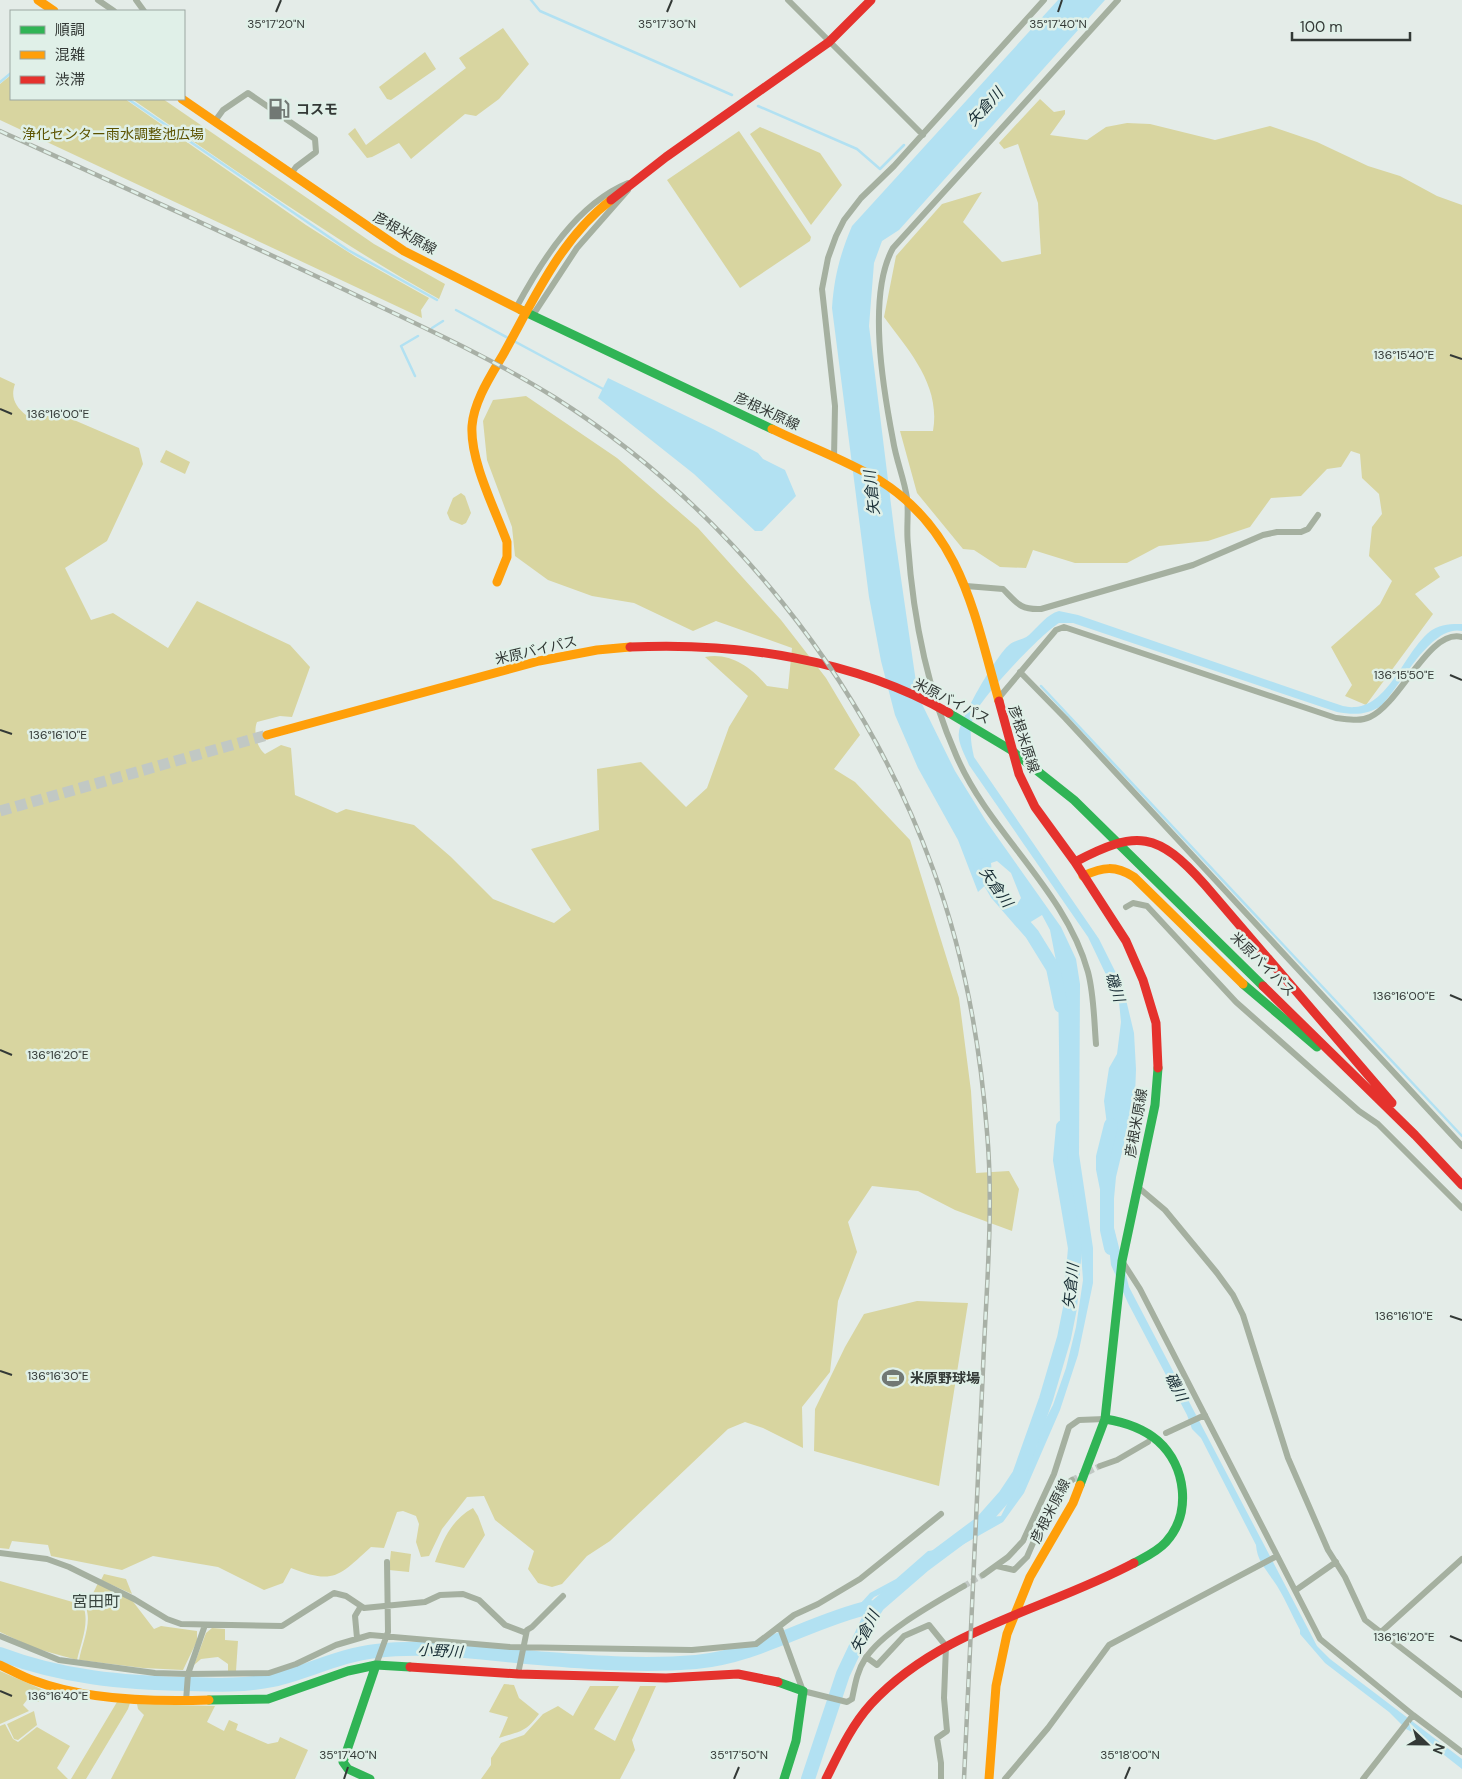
<svg xmlns="http://www.w3.org/2000/svg" width="1462" height="1779" font-family="'DM Sans','Noto Sans JP',sans-serif">
	<rect width="100%" height="100%" fill="#e4ece8"/>
	<!-- green -->
	<path fill="#d8d5a0" d="M 503,28 L 529,64 L 499,99 L 476,116 L 465,114 L 411,159 L 399,143 L 372,157 L 367,158 L 348,134 L 355,128 L 366,145 L 466,68 L 459,58 Z
		M 425,52 L 436,69 L 391,100 L 387,99 L 379,87 Z
		M 11,75 L 11,99 L 125,99 L 306,225 L 356,257 L 429,298 L 421,310 L 422,318 L 0,120 L 0,84 Z
		M 132,99 L 163,99 L 374,244 L 445,284 L 439,299 C 332,239 233,169 132,99 Z
		M 1040,99 L 1054,112 L 1065,110 L 1065,114 L 1050,135 L 1087,140 L 1106,127 L 1127,123 L 1150,124 L 1215,140 L 1270,126 L 1317,142 L 1368,166 L 1400,176 L 1437,196 L 1462,205 L 1462,556 L 1434,568 L 1440,577 L 1415,594 L 1433,614 L 1366,705 L 1345,696 L 1352,685 L 1331,647 L 1380,604 L 1392,581 L 1369,556 L 1372,527 L 1382,514 L 1379,494 L 1362,478 L 1360,454 L 1351,451 L 1341,467 L 1327,469 L 1301,496 L 1271,498 L 1250,527 L 1208,541 L 1159,546 L 1127,563 L 1075,563 L 1033,550 L 1026,568 L 1000,567 L 974,550 L 963,549 L 917,493 L 900,431 L 933,431 C 941,385 909,351 884,317 L 896,256 L 942,204 L 982,192 L 963,222 L 1002,262 L 1041,254 L 1038,203 L 1018,144 L 1004,149 L 999,143 Z
		M 760,127 L 820,153 L 842,185 L 811,225 L 750,134 Z
		M 739,131 L 811,237 L 810,241 L 740,288 L 667,180 Z
		M 0,377 L 15,384 C 10,398 16,407 26,415 L 67,417 L 139,448 L 143,464 L 107,541 L 65,568 L 91,620 L 113,613 L 168,648 L 197,601 L 290,645 L 310,667 L 292,717 L 280,716 L 257,722 C 253,732 257,748 265,754 L 281,745 L 291,748 L 295,795 L 337,813 L 346,809 L 414,825 L 451,857 L 493,899 L 554,923 L 571,910 L 531,849 L 599,830 L 597,769 L 641,762 L 686,807 L 707,788 L 729,727 L 748,696 L 705,657 C 730,652 751,667 767,686 L 788,689 L 792,648 L 716,621 L 693,631 L 634,603 L 592,596 L 548,580 L 515,556 L 512,527 L 487,460 L 483,421 L 493,400 L 526,396 L 617,458 L 698,528 L 781,620 L 826,678 L 860,735 L 834,769 L 855,782 L 910,840 L 959,998 L 971,1091 L 976,1173 L 1009,1171 L 1019,1189 L 1012,1231 L 955,1210 L 918,1191 L 872,1186 L 848,1222 L 857,1252 L 838,1301 L 830,1372 L 802,1407 L 803,1448 L 763,1428 L 745,1422 L 728,1429 L 610,1541 L 587,1556 L 562,1584 L 552,1587 L 538,1583 L 528,1569 L 534,1551 L 495,1520 L 484,1496 L 467,1497 L 442,1529 L 429,1556 L 421,1557 L 416,1542 L 419,1524 L 416,1516 L 403,1511 L 397,1512 L 384,1548 L 371,1547 C 339,1576 334,1585 291,1568 L 283,1583 L 264,1590 L 218,1567 L 153,1556 L 122,1570 L 51,1556 L 48,1545 L 12,1541 L 9,1549 L 0,1548 Z
		M 166,450 L 190,462 L 185,474 L 160,462 Z
		M 461,493 L 465,496 L 471,513 L 466,523 L 462,525 L 450,520 L 447,513 L 453,498 Z
		M 917,1301 L 968,1303 L 939,1486 L 814,1451 L 815,1409 L 845,1347 L 864,1314 Z
		M 473,1508 L 478,1516 L 485,1535 L 464,1568 L 435,1562 C 443,1540 451,1520 473,1508 Z
		M 391,1551 L 411,1554 L 409,1572 L 389,1570 Z
		M 104,1574 L 126,1579 L 132,1594 L 101,1580 Z
		M 0,1581 L 83,1605 C 90,1623 81,1642 77,1660 L 34,1648 L 0,1632 Z
		M 98,1583 L 131,1599 L 154,1629 L 161,1626 L 197,1631 L 197,1641 L 183,1670 L 143,1668 L 79,1660 C 82,1644 92,1623 86,1608 Z
		M 212,1628 L 225,1629 L 225,1640 L 238,1641 L 236,1671 L 228,1671 L 228,1664 L 218,1657 L 201,1659 L 194,1665 L 206,1633 Z
		M 0,1671 L 48,1692 L 38,1702 L 30,1696 L 23,1705 L 29,1711 L 0,1724 Z
		M 504,1684 L 514,1685 L 519,1698 L 539,1714 C 525,1733 520,1731 499,1738 L 508,1717 L 489,1712 Z
		M 590,1686 L 619,1686 L 594,1729 L 615,1741 L 640,1686 L 656,1686 L 632,1740 L 635,1750 L 620,1779 L 481,1779 L 491,1765 L 491,1758 L 501,1743 L 524,1735 L 543,1714 L 558,1706 L 573,1716 Z
		M 117,1702 L 130,1703 L 128,1709 L 86,1779 L 71,1779 Z
		M 137,1704 L 215,1706 L 207,1722 L 224,1731 L 229,1720 L 238,1724 L 236,1730 L 268,1744 L 278,1742 L 280,1737 L 308,1750 L 295,1779 L 111,1779 L 144,1715 L 138,1709 Z
		M 34,1711 L 37,1725 L 18,1740 L 14,1739 L 7,1724 Z
		M 5,1724 L 13,1739 L 18,1742 L 37,1727 L 70,1746 L 57,1768 L 68,1779 L 0,1779 L 0,1726 Z"/>
	<!-- water -->
	<path fill="#b2e1f2" d="M 1058,0 L 1105,0 L 899,230 L 882,241 L 874,263 L 869,326 L 895,537 L 918,696 L 955,771 L 986,821 L 1061,927 L 1076,959 L 1080,984 L 1079,1154 L 1093,1248 L 1093,1283 L 1078,1355 L 1060,1410 L 1024,1493 L 1003,1522 L 939,1558 L 928,1561 L 900,1585 L 874,1597 L 858,1615 L 851,1614 L 870,1593 L 896,1579 L 928,1551 L 936,1550 L 946,1543 L 955,1541 L 990,1517 L 1001,1516 L 1036,1447 L 1040,1430 L 1053,1405 L 1066,1368 L 1076,1327 L 1083,1280 L 1080,1239 L 1064,1169 L 1060,1123 L 1058,971 L 1050,930 L 1042,915 L 1029,923 L 1015,922 L 1011,914 L 1021,898 L 1011,873 L 997,861 L 991,863 C 993,877 988,883 978,892 L 958,840 L 918,768 L 895,715 L 881,661 L 869,597 L 832,308 C 834,278 840,254 852,226 Z
		M 608,378 L 713,429 L 758,453 L 763,459 L 785,470 L 796,496 L 762,531 L 755,531 L 694,474 L 598,398 Z
		M 1059,611 L 1078,615 L 1328,701 C 1337,704 1346,708 1355,707 C 1390,705 1406,648 1432,630 C 1442,624 1451,624 1462,624 L 1462,631 C 1431,624 1401,686 1381,706 C 1367,715 1354,715 1337,712 L 1073,623 L 1059,623 C 1041,634 978,700 973,718 C 969,731 971,744 974,757 L 1099,939 L 1123,987 L 1134,1033 L 1136,1069 L 1135,1098 L 1116,1177 L 1112,1220 L 1129,1287 L 1317,1646 L 1330,1659 L 1462,1759 L 1462,1769 L 1420,1736 L 1406,1729 L 1389,1712 L 1325,1663 L 1300,1634 L 1300,1630 C 1291,1614 1284,1595 1273,1580 C 1265,1568 1257,1560 1256,1545 L 1201,1438 L 1192,1429 L 1187,1415 L 1128,1303 L 1111,1265 L 1104,1202 L 1108,1133 L 1104,1101 L 1109,1068 L 1117,1054 L 1121,1022 L 1119,1002 L 1088,937 L 969,765 C 965,755 957,742 959,732 C 962,715 996,656 1009,645 C 1014,640 1024,640 1029,635 C 1038,627 1047,614 1059,611 Z"/>
	<g fill="none" stroke-linecap="round" stroke-linejoin="round">
		<!-- stream -->
		<path stroke="#b2e1f2" stroke-width="2.5" d="M 531,0 L 540,11 L 732,95
			M 0,82 L 11,73
			M 128,99 L 348,250 L 437,300
			M 758,106 L 857,149 L 880,169 L 904,145
			M 456,310 L 605,390
			M 432,328 L 443,321
			M 415,376 L 401,346 L 418,336
			M 1041,686 L 1462,1136"/>
		<!-- river -->
		<path stroke="#b2e1f2" stroke-width="14" d="M 980,865 L 997,894 L 1032,934 L 1053,968 L 1061,1006
			M 1111,1248 L 1107,1230 L 1107,1189 L 1103,1169 L 1103,1157 L 1111,1125
			M 0,1654 C 61,1677 123,1683 188,1684 C 217,1685 245,1686 273,1680 C 308,1672 340,1655 376,1651 C 433,1644 492,1655 549,1659 C 598,1663 647,1666 696,1662 C 759,1656 810,1621 870,1607
			M 808,1779 L 843,1674 L 869,1619 L 878,1605 L 923,1566 L 982,1522 L 1005,1496 L 1019,1475 L 1046,1399 L 1064,1338 L 1070,1308 L 1075,1248 L 1060,1160 L 1063,1127"/>
		<!-- street-tunnel -->
		<path stroke="#c1c8c4" stroke-width="6" stroke-dasharray="6 3" stroke-linecap="butt" d="M 1072,1480 L 1100,1466
			M 964,1586 L 983,1575"/>
		<!-- highway-tunnel -->
		<path stroke="#c1c8c4" stroke-width="11" stroke-dasharray="11 5.5" stroke-linecap="butt" d="M 0,811 L 267,735"/>
		<!-- street -->
		<path stroke="#a5b0a0" stroke-width="6" d="M 98,0 L 114,11
			M 136,0 L 144,11
			M 788,0 L 923,135
			M 215,121 L 223,110 L 248,93 L 315,139 L 316,152 L 296,167 L 291,174
			M 516,308 C 542,260 577,204 628,183
			M 533,315 L 577,248 L 628,190
			M 834,458 L 835,406 L 822,289 L 828,258 L 836,236 L 844,220 L 861,198 L 894,166 L 1044,0
			M 966,586 L 1003,589 C 1017,603 1020,610 1041,609 L 1193,565 L 1263,535 L 1277,532 L 1301,532 L 1308,529 L 1318,515
			M 1020,672 L 1065,718 L 1462,1146
			M 997,700 L 1056,630 L 1064,627 L 1336,718 C 1347,719 1360,722 1370,717 C 1401,703 1429,628 1462,637
			M 1126,907 L 1133,903 L 1147,906 L 1236,1002 L 1359,1111 L 1378,1124 L 1462,1208
			M 1096,1044 C 1094,1020 1094,995 1088,972 C 1065,889 989,833 956,755 C 927,689 913,616 908,545 C 906,529 909,513 907,498 C 904,478 896,460 893,440 C 883,388 867,295 893,248 L 1118,0
			M 1139,1188 L 1165,1210 L 1217,1273 L 1233,1295 L 1243,1315 L 1288,1458 L 1328,1550 L 1345,1577 L 1365,1620 L 1462,1695
			M 1122,1261 L 1140,1289 L 1320,1639 L 1413,1715 L 1462,1752
			M 1166,1433 L 1205,1415
			M 1100,1466 L 1117,1460 L 1148,1442
			M 0,1553 L 47,1559 L 69,1567 L 134,1599 L 167,1619 L 181,1624 L 282,1626 L 334,1593 L 346,1596 L 364,1608 L 425,1602 L 440,1595 L 463,1594 L 479,1600 L 505,1625 L 526,1633
			M 997,1566 L 1014,1570 L 1027,1557 L 1055,1492 L 1072,1480
			M 983,1575 L 1008,1557 L 1023,1541 L 1054,1474 L 1069,1427 L 1079,1420 L 1105,1419
			M 1296,1590 L 1336,1562
			M 780,1628 L 803,1691 L 847,1702 L 852,1699 C 855,1685 857,1671 865,1659 C 883,1631 935,1603 964,1586
			M 1380,1633 L 1462,1559
			M 0,1636 L 59,1660 L 155,1673 L 188,1674 L 269,1673 L 296,1664 L 336,1645 L 370,1635 L 510,1647 L 692,1650 L 756,1644 L 794,1615 L 818,1604 L 860,1579 L 941,1514
			M 357,1638 L 355,1616 L 361,1606
			M 866,1657 L 877,1665 L 904,1636 L 929,1625 L 946,1646 L 944,1698 L 947,1731 L 937,1738 L 941,1763 L 941,1779
			M 376,1665 L 388,1632 L 387,1562
			M 518,1674 L 527,1630 L 532,1627 L 563,1596
			M 186,1701 L 188,1674 L 205,1625
			M 1005,1779 L 1048,1728 L 1109,1645 L 1277,1556
			M 1363,1779 L 1413,1715"/>
		<!-- fast -->
		<path stroke="#30b455" stroke-width="9" d="M 521,310 L 772,429
			M 949,713 L 1011,750 L 1074,800 L 1263,986
			M 1243,984 L 1317,1047
			M 1105,1419 C 1124,1422 1143,1428 1158,1441 C 1186,1466 1192,1513 1166,1542 C 1157,1552 1145,1557 1134,1563
			M 1080,1485 L 1105,1419 L 1122,1261 L 1155,1105 L 1158,1068
			M 778,1682 L 803,1691 L 796,1741 L 784,1779
			M 209,1700 L 268,1699 L 348,1671 L 376,1665 L 410,1667
			M 370,1779 L 348,1769 L 343,1762 L 376,1665"/>
		<!-- slow -->
		<path stroke="#ff9f0a" stroke-width="9" d="M 38,0 L 54,11
			M 182,99 L 404,251 L 521,310
			M 772,429 C 807,446 846,460 879,480 C 962,532 974,614 999,701
			M 497,582 L 507,557 L 507,542 C 495,509 470,461 472,426 C 474,400 492,374 504,353 C 534,299 561,238 611,200
			M 267,735 L 539,661 L 597,650 L 630,647
			M 1083,876 C 1103,867 1115,865 1134,877 L 1243,984
			M 0,1665 C 11,1670 23,1677 35,1681 C 86,1700 154,1702 209,1700
			M 989,1779 L 996,1686 L 1007,1634 L 1030,1577 L 1073,1503 L 1080,1485"/>
		<!-- jam -->
		<path stroke="#e5322d" stroke-width="9" d="M 611,200 L 666,157 L 829,42 L 871,0
			M 630,647 C 738,642 854,659 949,713
			M 999,701 L 1019,774 L 1035,807 L 1075,862 L 1126,941 L 1143,980 L 1156,1023 L 1158,1068
			M 1075,862 C 1137,829 1158,832 1205,885 L 1392,1103
			M 1263,986 L 1415,1135 L 1462,1185
			M 410,1667 L 518,1674 L 666,1678 L 738,1674 L 778,1682
			M 826,1779 C 839,1753 851,1726 871,1704 C 940,1629 1046,1610 1134,1563"/>
		<!-- rail casing -->
		<g stroke="#a8b0a6" stroke-width="4.5">
			<path id="rail" d="M 0,131 C 121,186 243,241 362,298 C 427,329 493,359 554,397 C 726,506 864,678 933,869 C 964,953 980,1042 987,1132 C 994,1210 986,1292 983,1369 C 977,1506 970,1642 964,1779"/>
		</g>
		<!-- rail -->
		<use href="#rail" stroke="#e0f0e8" stroke-width="2.5" stroke-dasharray="8" stroke-linecap="butt"/>
	</g>
	<!-- ticks -->
	<path fill="none" stroke="#333936" stroke-width="2" d="M 276,12 L 281,0M 667,12 L 672,0M 1058,12 L 1062,0M 1450,355 L 1462,359M 0,409 L 12,414M 1450,675 L 1462,680M 0,730 L 12,734M 1450,995 L 1462,1000M 0,1050 L 12,1055M 1450,1316 L 1462,1320M 0,1371 L 12,1375M 1450,1636 L 1462,1641M 0,1691 L 12,1696M 344,1779 L 348,1767M 734,1779 L 739,1767M 1125,1779 L 1130,1767"/>
	<!-- icons -->
	<defs>
		<g id="fuel-bare" transform="scale(1.725)"><path d="M-5.5-6h7V0h2V4h1.3V-2.5L3-4.5l.8-.8L6-3V5H2.5V1h-1V6h-7ZM-4.2-4.7v3.2H.2V-4.7Z" fill="#717874" stroke="#e0f0e8" stroke-width="2.5" paint-order="stroke"/></g>
		<g id="stadium-bare" transform="scale(1.725)"><path d="M0-5a6.5 5 0 1 0 0 10a6.5 5 0 1 0 0-10ZM-3.5-1.8h7v3.6h-7Z" fill="#717874" stroke="#e0f0e8" stroke-width="2.5" paint-order="stroke"/></g>
	</defs>
	<g fill-rule="evenodd">
		<use href="#fuel-bare" x="279" y="109"/>
		<use href="#stadium-bare" x="893" y="1378"/>
	</g>
	<g text-anchor="middle" stroke-width="5" stroke-linejoin="round" paint-order="stroke">
		<!-- poi labels -->
		<g font-size="14" font-weight="bold" fill="#333936" stroke="#e0f0e8" text-anchor="start">
			<text x="296" y="114">コスモ</text>
			<text x="910" y="1383">米原野球場</text>
		</g>
		<!-- park labels -->
		<g font-size="14" fill="#5c5300" stroke="#e0f0e8">
			<text x="113" y="139">浄化センター雨水調整池広場</text>
		</g>
		<!-- street labels -->
		<g font-size="14" fill="#333936" stroke="#e0f0e8">
			<text transform="translate(405 233) rotate(30)" y="5">彦根米原線</text>
			<text transform="translate(767 411) rotate(25)" y="5">彦根米原線</text>
			<text transform="translate(536 650) rotate(-13)" y="5">米原バイパス</text>
			<text transform="translate(952 701) rotate(27)" y="5">米原バイパス</text>
			<text transform="translate(1024 739) rotate(72)" y="5">彦根米原線</text>
			<text transform="translate(1263 964) rotate(45)" y="5">米原バイパス</text>
			<text transform="translate(1136 1123) rotate(-80)" y="5">彦根米原線</text>
			<text transform="translate(1050 1511) rotate(-63)" y="5">彦根米原線</text>
		</g>
		<!-- water labels -->
		<g font-size="15" font-style="italic" fill="#182d35" stroke="#e0f0e8">
			<text transform="translate(985 107) rotate(-48)" y="5">矢倉川</text>
			<text transform="translate(872 493) rotate(-96)" y="5">矢倉川</text>
			<text transform="translate(996 887) rotate(55)" y="5">矢倉川</text>
			<text transform="translate(1115 987) rotate(72)" y="5">磯川</text>
			<text transform="translate(1071 1286) rotate(-84)" y="5">矢倉川</text>
			<text transform="translate(1176 1387) rotate(63)" y="5">磯川</text>
			<text transform="translate(865 1632) rotate(-63)" y="5">矢倉川</text>
			<text transform="translate(440 1651) rotate(3)" y="5">小野川</text>
		</g>
		<!-- quarter labels -->
		<g font-size="16" fill="#39453f" stroke="#e0f0e8">
			<text x="96" y="1607">宮田町</text>
		</g>
	</g>
	<g font-size="12" text-anchor="middle" fill="#333936" stroke="#e0f0e8" stroke-width="5" stroke-linejoin="round" paint-order="stroke">
		<text x="276" y="28">35°17'20"N</text>
		<text x="667" y="28">35°17'30"N</text>
		<text x="1058" y="28">35°17'40"N</text>
		<text x="1404" y="359">136°15'40"E</text>
		<text x="58" y="418">136°16'00"E</text>
		<text x="1404" y="679">136°15'50"E</text>
		<text x="58" y="739">136°16'10"E</text>
		<text x="1404" y="1000">136°16'00"E</text>
		<text x="58" y="1059">136°16'20"E</text>
		<text x="1404" y="1320">136°16'10"E</text>
		<text x="58" y="1380">136°16'30"E</text>
		<text x="1404" y="1641">136°16'20"E</text>
		<text x="58" y="1700">136°16'40"E</text>
		<text x="348" y="1759">35°17'40"N</text>
		<text x="739" y="1759">35°17'50"N</text>
		<text x="1130" y="1759">35°18'00"N</text>
	</g>
	<!-- legend -->
	<rect x="10" y="10" width="175" height="90" fill="#e0f0e8" stroke="#9ba7a1"/>
	<rect x="20" y="26" width="25" height="8" fill="#30b455" stroke="#9ba7a1"/>
	<text x="55" y="35" font-size="15" fill="#333936">順調</text>
	<rect x="20" y="51" width="25" height="8" fill="#ff9f0a" stroke="#9ba7a1"/>
	<text x="55" y="60" font-size="15" fill="#333936">混雑</text>
	<rect x="20" y="76" width="25" height="8" fill="#e5322d" stroke="#9ba7a1"/>
	<text x="55" y="85" font-size="15" fill="#333936">渋滞</text>
	<!-- north arrow -->
	<g transform="translate(1427 1744) rotate(112)" stroke="#e0f0e8" stroke-width="4" paint-order="stroke">
	<path d="M0-4L9 19L0 12L-9 19Z" fill="#333936"/>
	<text y="-8" font-size="14" font-weight="bold" text-anchor="middle" fill="#333936">N</text>
	</g>
	<!-- scale -->
	<path d="M1292 32v8h118v-8" fill="none" stroke="#333936" stroke-width="2.5"/>
	<text x="1300" y="32" font-size="15" fill="#333936" stroke="#e0f0e8" stroke-width="4" paint-order="stroke">100 m</text>
</svg>
